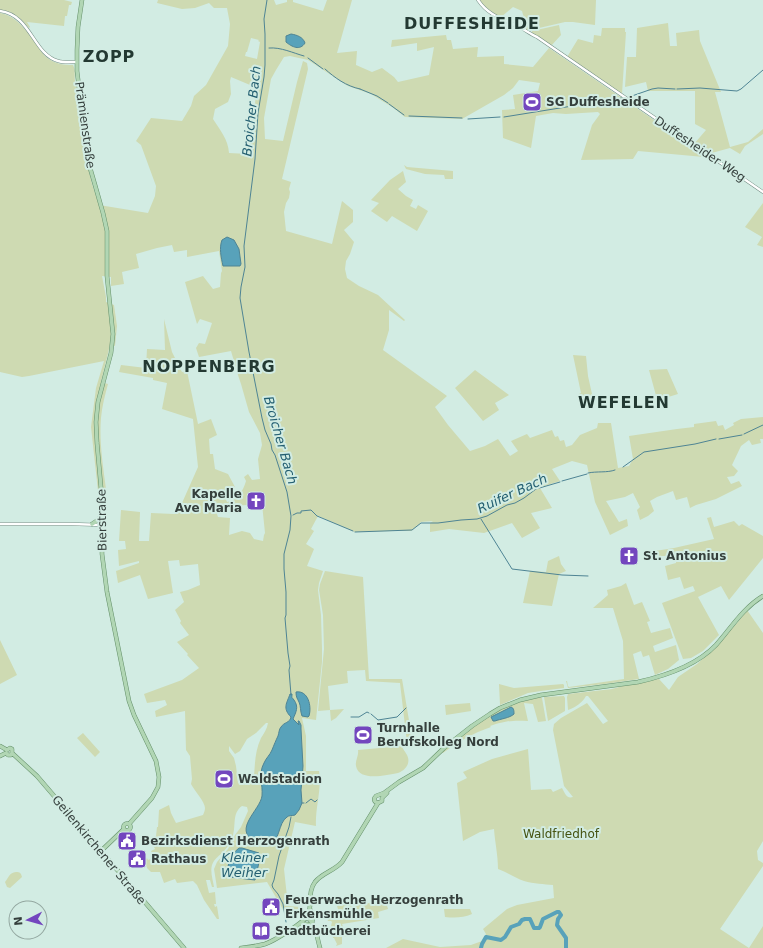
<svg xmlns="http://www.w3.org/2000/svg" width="763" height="948" font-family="'DejaVu Sans',sans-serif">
	<rect width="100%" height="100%" fill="#d2ece3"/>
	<!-- green -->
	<path fill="#cedab2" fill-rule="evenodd" d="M 0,0 L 64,0 L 72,2 L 71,5 L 69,5 L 67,16 L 65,16 L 64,26 L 27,22 L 30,27 L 29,28 C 21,19 12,11 0,10 Z
		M 158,0 L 274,0 L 276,5 L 287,2 L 287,0 L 293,0 L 293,2 L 323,11 L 327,0 L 352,0 L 337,53 L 357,51 L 356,65 L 372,72 L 382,68 L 394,77 L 398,82 L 429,75 L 434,47 L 417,51 L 417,43 L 391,47 L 392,40 L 446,35 L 447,40 L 451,40 L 453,49 L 478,47 L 477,57 L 504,56 L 504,64 L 533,67 L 549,48 L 705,155 L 704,157 L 638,151 L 633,159 L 581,160 L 592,125 L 600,114 L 598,112 L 566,114 L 553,113 L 536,116 L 531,148 L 503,138 L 502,110 L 515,109 L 513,95 L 538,91 L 540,83 L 519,80 L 513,88 L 504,95 L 462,119 L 405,117 L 392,107 L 371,94 L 348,86 L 308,60 L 290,56 L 284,57 L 276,70 L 271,79 L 264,118 L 265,139 L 283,141 L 297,82 L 303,61 L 307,63 L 308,69 L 282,179 L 291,182 L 289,189 L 290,192 L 289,198 L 286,203 L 284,212 L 286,231 L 332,244 L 342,201 L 353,210 L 353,222 L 344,230 L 354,242 L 350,254 L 346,261 L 345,269 L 347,278 L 359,286 L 378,295 L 405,320 L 404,321 L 389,310 L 389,330 L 383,350 L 447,396 L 435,407 L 448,425 L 470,451 L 485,446 L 498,439 L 510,456 L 518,451 L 511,441 L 527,434 L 530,438 L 552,430 L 555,437 L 558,436 L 560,441 L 564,440 L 566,447 L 572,445 L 580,435 L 597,428 L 598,423 L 611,423 L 618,468 L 629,466 L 633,459 L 629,436 L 677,429 L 694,427 L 694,424 L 716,421 L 718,426 L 723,425 L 725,430 L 734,425 L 733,423 L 741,419 L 763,417 L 763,439 L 760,439 L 761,443 L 752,445 L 749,440 L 741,446 L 732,465 L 738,471 L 734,476 L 727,477 L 731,484 L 739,481 L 742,486 L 716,499 L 696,505 L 690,508 L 687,497 L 676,500 L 673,491 L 657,497 L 650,501 L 654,511 L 648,516 L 640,520 L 637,510 L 640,507 L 633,493 L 625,497 L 606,501 L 619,522 L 627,519 L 628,526 L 610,535 L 595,502 L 587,465 L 572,461 L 552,469 L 560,481 L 538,488 L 540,488 L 552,508 L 531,513 L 540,528 L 522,538 L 512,523 L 484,533 L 449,529 L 430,532 L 430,523 L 433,521 L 420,522 L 421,523 L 411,531 L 393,531 L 355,532 L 318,516 L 311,529 L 314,531 L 306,544 L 314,549 L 307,566 L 323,571 L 319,583 L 318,590 L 321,615 L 322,649 L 322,662 L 316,720 L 302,718 L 306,736 L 306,771 L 319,771 C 322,789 315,808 316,826 L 295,822 L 284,869 L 288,906 L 300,907 L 288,918 L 267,882 L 217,888 L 214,869 L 217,862 L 228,849 L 235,835 L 241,827 L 248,811 L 247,807 L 242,806 C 232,813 236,825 233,835 C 231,840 228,847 224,851 C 219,856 214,859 212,865 C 210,872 213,880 214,887 L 212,887 L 210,880 L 206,880 L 209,893 L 215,892 L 216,904 L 214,904 L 215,907 L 217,906 L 219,919 L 217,919 L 204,900 L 197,885 L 193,881 L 177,883 L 175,879 L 164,883 L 160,872 L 151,872 L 147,868 L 145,860 L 147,858 L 148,860 L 151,859 L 152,856 L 153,855 L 151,851 L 155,849 L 154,847 L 156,845 L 154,841 L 152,840 L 148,842 L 147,844 L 146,840 L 156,836 L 157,827 L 158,827 L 159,810 L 169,805 L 171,813 L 176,823 L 203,815 C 204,813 205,810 205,808 C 205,802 194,790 191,784 L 192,779 L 190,756 L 186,750 L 185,711 L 156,717 L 155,711 L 167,705 L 165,700 L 147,703 L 144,694 L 182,680 L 199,668 L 187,655 L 188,654 L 177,642 L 189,635 L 180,623 L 181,621 L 175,610 L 184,602 L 180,592 L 188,590 L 200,585 L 198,564 L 180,566 L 179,560 L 168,561 L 173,593 L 148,599 L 140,575 L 118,583 L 116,571 L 139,563 L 139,561 L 119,566 L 118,550 L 126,549 L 125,541 L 119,541 L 121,510 L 140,512 L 139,541 L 149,541 L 151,513 L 174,514 L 178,512 L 198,467 L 193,419 L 162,409 L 167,383 L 153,380 L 153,378 L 119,372 L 121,365 L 146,368 L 147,349 L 165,350 L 164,319 L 172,352 L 182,372 L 187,371 L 198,424 L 211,419 L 217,435 L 209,439 L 210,454 L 213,454 L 215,469 L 228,474 L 235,487 L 223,492 L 227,502 C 238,500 243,491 246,481 L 244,477 L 248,474 L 252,480 L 260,479 L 258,459 L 262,445 L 260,433 L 249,412 L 241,384 L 238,375 L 231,351 L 199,357 L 196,348 L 199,343 L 205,344 L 212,323 L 200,319 L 197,324 L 185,282 L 203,276 L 213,289 L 220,287 L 221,273 L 222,271 L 219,251 L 187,257 L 187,250 L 174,252 L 172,245 L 157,248 L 136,254 L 139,268 L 122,272 L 124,284 L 111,286 L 111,277 L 102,276 L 106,297 L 106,302 L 114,305 L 117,326 L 115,346 L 110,345 L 101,382 L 108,384 C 105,395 102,406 101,418 C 99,441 103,466 106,489 L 98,491 L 91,427 L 96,388 L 104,361 L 29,376 L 22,377 L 0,372 L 0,13 C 18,16 29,34 39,48 C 42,52 45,57 49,59 C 56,64 64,65 73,65 C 76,71 74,75 75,81 C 77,88 78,96 79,104 L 86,163 L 87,163 L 92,184 L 99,205 L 148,213 L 155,196 L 156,186 L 141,145 L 136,141 L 151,118 L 182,121 L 191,106 L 194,96 L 206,85 L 228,46 L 230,24 L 227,8 L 214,8 L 209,3 L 195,8 L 182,9 L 157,3 ZM 251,38 L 259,40 L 258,41 L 260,42 L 257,59 L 245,56 L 246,52 L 247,52 ZM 231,77 L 257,88 L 249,148 L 248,154 L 229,153 C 228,139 220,130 213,119 L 215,109 L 228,102 L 231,94 L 230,81 ZM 261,494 L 265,533 L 264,535 L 263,541 L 254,539 L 250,533 L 242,531 L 229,535 L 230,518 L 218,517 L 216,511 C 230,507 238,505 252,505 L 258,496 ZM 266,723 L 268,723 C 267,729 264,733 261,738 C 255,751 255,763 254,777 L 244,778 L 245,783 L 238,783 L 236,766 L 234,758 L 229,751 L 229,746 L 235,754 L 240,751 L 247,739 L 256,733 Z
		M 479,0 L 596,0 L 595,25 L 573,22 L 565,22 L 539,28 L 539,18 L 531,18 L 530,30 L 527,30 L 523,28 L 525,22 L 522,11 L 513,7 L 501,17 C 491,13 485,8 479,0 Z
		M 668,23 L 670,46 L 677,46 L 676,33 L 699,30 L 700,41 L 721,92 L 715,92 L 730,147 L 748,142 L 763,129 L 763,134 L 745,146 L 740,154 L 730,148 L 708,154 L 694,144 L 706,130 L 695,124 L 695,91 L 648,91 L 646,82 L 625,87 L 627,57 L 636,57 L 637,28 Z
		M 559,25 L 561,35 L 551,46 L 532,33 L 532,31 Z
		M 602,28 L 625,28 L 625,32 L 626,32 L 622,94 L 567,57 L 578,39 L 593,43 L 594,35 L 601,36 Z
		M 404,165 L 407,167 L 453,171 L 453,179 L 445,179 L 444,175 L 425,174 L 406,169 Z
		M 403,171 L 406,182 L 398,189 L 406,196 L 413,200 L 410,206 L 416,209 L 418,205 L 428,211 L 417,231 L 392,216 L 387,222 L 371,211 L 379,203 L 371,200 L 390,180 Z
		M 763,203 L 763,247 L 757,245 L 762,237 L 745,227 Z
		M 573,355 L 586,356 L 588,376 L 594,403 L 583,408 L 579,394 L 581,393 Z
		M 667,369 L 678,394 L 665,398 L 664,396 L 657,399 L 649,370 Z
		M 475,370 L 509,395 L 495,403 L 499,410 L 483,421 L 455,388 Z
		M 711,517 L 714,527 L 734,521 L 739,526 L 742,524 L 763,536 L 763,558 L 729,600 L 721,586 L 698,597 L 719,635 L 703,651 L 691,658 L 683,659 L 662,603 L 695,591 L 693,586 L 684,589 L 680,577 L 668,580 L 665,566 L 676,563 L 676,556 L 657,556 L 655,551 L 674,548 L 714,539 L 707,518 Z
		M 559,556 L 561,564 L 566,571 L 559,574 L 552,606 L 523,603 L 530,571 L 546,572 L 548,561 Z
		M 325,571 L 363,577 L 369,679 L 402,679 L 413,744 L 407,743 L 400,683 L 366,681 L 365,670 L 347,671 L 348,683 L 328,686 L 330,710 L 344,709 L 336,718 L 331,721 L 330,710 L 318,711 L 324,649 L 323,615 L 319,590 L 320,584 Z
		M 626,583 L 634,605 L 642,602 L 650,621 L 647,622 L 651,633 L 670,628 L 673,638 L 653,646 L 655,652 L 676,645 L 679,660 L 668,669 L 655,675 L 649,655 L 643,657 L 641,651 L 633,654 L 639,679 L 605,684 L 568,688 L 566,681 L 567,681 L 568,686 L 569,687 L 624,679 L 623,641 L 613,608 L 593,608 L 608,595 L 607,590 L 621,586 Z
		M 747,610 L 763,633 L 763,841 L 757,851 L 758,860 L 763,863 L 763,866 L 720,929 L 749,948 L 763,926 L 763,948 L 386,948 L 403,939 L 440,947 L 471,945 L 482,941 L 486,934 L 483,929 L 507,909 L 517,905 L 554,898 L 553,885 C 544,884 534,884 524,881 C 515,878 507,872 498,869 C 498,855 495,843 494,829 L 480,832 L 463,841 L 457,783 L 467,778 L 463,772 L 492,759 L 528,749 L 531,790 L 551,789 L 553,792 L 562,788 C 565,793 566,799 573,797 L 564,786 L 553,730 L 554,724 L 561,718 L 587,703 L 603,724 L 608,721 L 588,696 L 586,696 C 583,702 575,708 568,710 L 567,697 L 568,694 L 612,689 L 633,683 L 659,679 L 669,690 L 678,677 L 697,664 L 715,647 L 737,623 Z
		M 0,640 L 17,675 L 0,684 Z
		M 499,684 L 514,688 L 563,684 L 564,685 L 564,688 L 541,691 L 528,693 L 500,705 Z
		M 564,696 L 565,698 L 565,711 L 548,721 L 544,697 Z
		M 541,697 L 542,698 L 546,721 L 538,722 L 533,704 L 524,703 L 528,721 C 512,720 506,721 490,726 L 491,727 C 473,733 458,742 443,753 L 442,752 C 474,726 498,704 541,697 Z
		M 470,703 L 471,711 L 446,715 L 445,705 Z
		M 83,733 L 100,752 L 95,757 L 77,738 Z
		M 402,746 C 403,750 405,751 407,755 C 411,763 406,770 398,773 C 386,775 359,782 356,766 C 355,760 359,756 358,750 Z
		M 16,872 C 20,872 21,873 22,877 L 10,888 L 7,887 L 5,882 C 9,877 9,873 16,872 Z
		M 385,899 L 388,909 L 378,912 L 379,918 L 342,924 L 347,936 L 342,937 L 342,944 L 336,946 L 337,944 L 334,938 L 333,938 L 331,926 L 332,922 L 331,921 L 328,921 L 326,915 L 339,912 L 337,906 L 359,901 L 360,902 L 364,901 L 365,904 Z
		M 444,909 L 470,909 L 472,914 C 463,918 454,918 445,917 Z"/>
	<!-- water -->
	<path fill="#58a2ba" stroke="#4e8494" d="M 291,34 C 297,35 303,37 305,43 C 300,51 292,47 286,42 L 286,36 Z
		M 227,237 L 234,240 L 239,249 L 241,264 L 240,266 L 223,266 C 221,257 219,248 222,240 Z
		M 296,692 C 308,690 312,706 309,716 L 308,717 L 302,716 C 300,711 301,706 299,702 C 297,698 296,697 296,692 Z
		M 290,694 L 292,694 C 292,699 291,696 294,700 C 299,707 296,712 293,719 L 299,725 L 298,721 L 299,721 L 301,725 L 301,729 L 303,766 L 302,780 L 301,790 L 302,803 L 299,810 L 295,815 C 292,816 289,815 287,817 C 278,823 280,842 269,845 C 265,846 258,843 254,841 C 233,829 260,810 262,796 C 263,784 258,774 264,763 C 266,758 270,755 272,750 C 274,745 276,740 278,736 C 279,733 279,729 281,727 C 284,722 290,723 291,717 C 282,708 287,703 290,694 Z
		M 511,707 C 514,708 514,711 514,714 C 510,718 500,719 495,721 L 493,721 L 491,717 Z
		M 239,848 L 242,848 L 259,853 L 260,858 L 255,880 L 229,877 L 227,875 C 227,865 231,854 239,848 Z"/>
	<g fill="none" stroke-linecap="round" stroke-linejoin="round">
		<!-- stream -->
		<path stroke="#4e8494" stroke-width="1" d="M 267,0 L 264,19 L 265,34 L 265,65 L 264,77 L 258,113 L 255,159 L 244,246 L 245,267 L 241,287 L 240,298 L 249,352 L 262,418 L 265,430 L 271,444 L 272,450 L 275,455 L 287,492 L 291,516 L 290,530 L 284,554 L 284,569 L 286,592 L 286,615 L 285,618 L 288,653 L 290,666 L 289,670 L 291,695
			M 269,48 C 281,47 293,53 304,56
			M 308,58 L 323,69
			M 325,69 C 335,78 346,86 360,89
			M 360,89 L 377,96 L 388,103
			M 677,89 L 700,88 L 737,91 L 741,89 L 763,70
			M 629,97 L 652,89 L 658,88 L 675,89
			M 389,104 L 404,115
			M 409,116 L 462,118
			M 504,117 L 622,98
			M 468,119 L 500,117
			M 744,434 L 763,425
			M 719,439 L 742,435
			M 623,467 L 644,452 L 695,444 L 716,439
			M 588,473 C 597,471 607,473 615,470
			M 562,481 L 587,474
			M 293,515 L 297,513 L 301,513 L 301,511 L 311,510 L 317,516 L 353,531
			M 481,519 L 512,569 L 562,575 L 588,576
			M 355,532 L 412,530 L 421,523 L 438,523 L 461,520 L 477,519 L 487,516 L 507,505 L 515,503 L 524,498 L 536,489 L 560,482
			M 371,714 L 378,720 L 397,717 L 406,708
			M 351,717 L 359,717 L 367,712 L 369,713
			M 302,803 L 304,803
			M 306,803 L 311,799 L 315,802 L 317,800
			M 286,922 L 283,904 L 278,894 L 273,888 L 272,885 L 274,880 L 279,856 L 289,827 L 291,817"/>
		<!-- river -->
		<path stroke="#58a2ba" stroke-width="4" d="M 481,948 L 482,944 L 486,937 L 501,940 L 505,937 L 511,927 L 519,924 L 522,920 L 525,919 L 530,919 L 534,928 L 539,928 L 540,927 L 543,919 L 557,912 L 559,912 L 561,915 L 558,919 L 557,925 L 566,938 L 566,948"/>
		<!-- minor casing -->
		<g stroke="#758e85" stroke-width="3.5">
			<path id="minor" d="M 478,0 C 488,15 502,19 517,26 C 524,29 530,34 537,37 L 763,192
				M 0,11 C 31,15 33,54 58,61 C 64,63 71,62 77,62
				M 0,524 L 71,524 L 103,525"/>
		</g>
		<!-- major casing -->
		<g stroke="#64906a" stroke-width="4.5">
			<path id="major" d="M 82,0 L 78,27 L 77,50 L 77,71 L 88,161 L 95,185 L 103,213 L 107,231 L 107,276 L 112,325 L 113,334 L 111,353 L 98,402 L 96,422 L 97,443 L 103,510 L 102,539 L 102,554 L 107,592 L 129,701 L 134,715 L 156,761 L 159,777 L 158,787 L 152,798 L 129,824
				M 92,524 L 98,520 L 103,513
				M 0,746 L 7,750
				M 7,750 L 10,748 L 12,749 L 12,753 L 37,776 L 184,948
				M 6,753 L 8,755 L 11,755 L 12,753
				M 0,756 L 6,753
				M 378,803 C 374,802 373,799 376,796 L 384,793 L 399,782 L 423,768 L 444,748 L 472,726 L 490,714 L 500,708 L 520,700 L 541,695 L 638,682 C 665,676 696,666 716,645 C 731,628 743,608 763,596
				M123.5 827a3.5 3.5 0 1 1 7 0a3.5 3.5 0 1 1-7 0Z
				M 101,851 L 124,829
				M 310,909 L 313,917 L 312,923
				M 307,917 C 316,924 317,938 320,948
				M 299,924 L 307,924 L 314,926
				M 241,948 C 249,947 258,946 265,944 C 274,941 305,922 308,915 C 313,903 307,893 315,882 C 322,873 334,871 342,862 L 378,803 L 382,801 L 382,798 L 387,793"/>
		</g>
		<!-- minor -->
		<use href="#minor" stroke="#fff" stroke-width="2.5"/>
		<!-- major -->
		<use href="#major" stroke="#b1d6b4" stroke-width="3.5"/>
	</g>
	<!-- icons -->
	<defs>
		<g id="stadium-square" transform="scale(1)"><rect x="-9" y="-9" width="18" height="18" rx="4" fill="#7346be" stroke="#d2ece3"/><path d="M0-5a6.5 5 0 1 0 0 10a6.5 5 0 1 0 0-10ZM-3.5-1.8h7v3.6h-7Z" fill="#fff"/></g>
		<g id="church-square" transform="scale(1)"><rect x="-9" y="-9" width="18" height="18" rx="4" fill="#7346be" stroke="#d2ece3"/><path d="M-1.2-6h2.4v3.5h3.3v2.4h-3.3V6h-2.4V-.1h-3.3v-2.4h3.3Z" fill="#fff"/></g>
		<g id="civic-square" transform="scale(1)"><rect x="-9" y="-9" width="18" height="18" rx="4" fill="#7346be" stroke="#d2ece3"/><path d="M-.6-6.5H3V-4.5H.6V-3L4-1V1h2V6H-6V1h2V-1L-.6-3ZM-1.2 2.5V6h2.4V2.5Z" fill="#fff"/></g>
		<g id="library-square" transform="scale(1)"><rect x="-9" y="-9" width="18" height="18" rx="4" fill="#7346be" stroke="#d2ece3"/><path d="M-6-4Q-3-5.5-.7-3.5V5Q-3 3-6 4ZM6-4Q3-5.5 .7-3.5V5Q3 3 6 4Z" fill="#fff"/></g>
	</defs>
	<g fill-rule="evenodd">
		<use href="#stadium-square" x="532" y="102"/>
		<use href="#church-square" x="256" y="501"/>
		<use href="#church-square" x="629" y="556"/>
		<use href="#stadium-square" x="363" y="735"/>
		<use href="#stadium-square" x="224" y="779"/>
		<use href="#civic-square" x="127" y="841"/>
		<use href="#civic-square" x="137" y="859"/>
		<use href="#civic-square" x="271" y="907"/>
		<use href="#library-square" x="261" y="931"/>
	</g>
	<g text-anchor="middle" stroke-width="4" stroke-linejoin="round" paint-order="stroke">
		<!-- poi labels -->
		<g font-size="12" font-weight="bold" fill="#353f3c" stroke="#d2ece3" text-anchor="start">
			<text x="546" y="106">SG Duffesheide</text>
			<text x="242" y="498" text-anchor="end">Kapelle<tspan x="242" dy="14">Ave Maria</tspan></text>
			<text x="643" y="560">St. Antonius</text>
			<text x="377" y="732">Turnhalle<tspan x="377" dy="14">Berufskolleg Nord</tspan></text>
			<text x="238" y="783">Waldstadion</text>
			<text x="141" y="845">Bezirksdienst Herzogenrath</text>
			<text x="151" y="863">Rathaus</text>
			<text x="285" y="904">Feuerwache Herzogenrath<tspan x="285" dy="14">Erkensmühle</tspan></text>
			<text x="275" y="935">Stadtbücherei</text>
		</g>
		<!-- street labels -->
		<g font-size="12" fill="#353f3c" stroke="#d2ece3">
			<text transform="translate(85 125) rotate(82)" y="4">Prämienstraße</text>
			<text transform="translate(700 149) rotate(34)" y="4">Duffesheider Weg</text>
			<text transform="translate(102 520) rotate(-91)" y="4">Bierstraße</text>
			<text transform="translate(99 850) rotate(50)" y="4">Geilenkirchener Straße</text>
		</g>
		<!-- park labels -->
		<g font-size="12" fill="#455311" stroke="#d2ece3">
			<text x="561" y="838">Waldfriedhof</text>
		</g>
		<!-- water labels -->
		<g font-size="13" font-style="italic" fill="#245f71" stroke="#d2ece3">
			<text transform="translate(251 111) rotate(-84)" y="5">Broicher Bach</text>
			<text transform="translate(281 440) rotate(74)" y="5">Broicher Bach</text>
			<text transform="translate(512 493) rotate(-25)" y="5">Ruifer Bach</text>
			<text x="244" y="862">Kleiner<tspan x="244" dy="15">Weiher</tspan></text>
		</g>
		<!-- district labels -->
		<g font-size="16" font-weight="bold" letter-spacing="1" fill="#233932" stroke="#d2ece3">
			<text x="472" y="29">DUFFESHEIDE</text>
			<text x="109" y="62">ZOPP</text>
			<text x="209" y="372">NOPPENBERG</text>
			<text x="624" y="408">WEFELEN</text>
		</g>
	</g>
	<!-- north arrow -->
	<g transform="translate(28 920) rotate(264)"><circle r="19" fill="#d2ece3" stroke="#93a7a0"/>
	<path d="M0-3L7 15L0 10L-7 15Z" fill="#7346be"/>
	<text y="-6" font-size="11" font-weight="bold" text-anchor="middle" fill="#353f3c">N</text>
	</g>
</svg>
